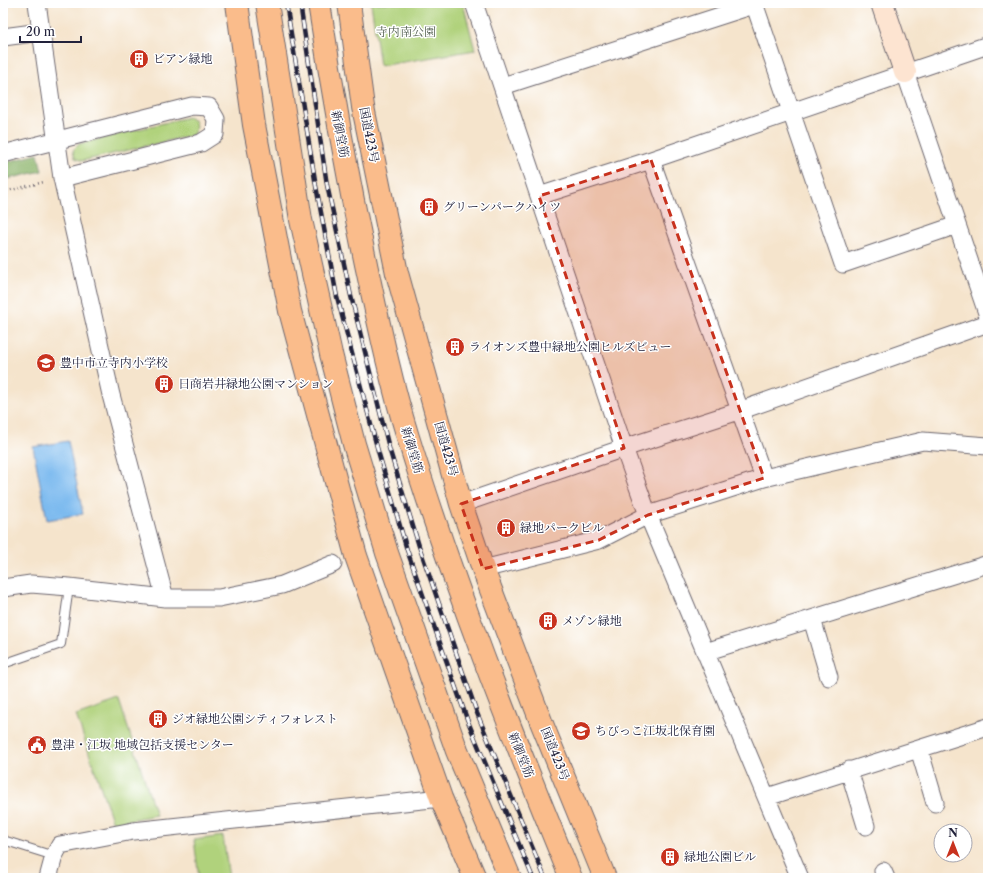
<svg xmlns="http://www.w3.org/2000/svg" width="991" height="881" font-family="'Libre Caslon Text','Noto Serif JP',serif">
	<rect width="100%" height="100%" fill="#fff"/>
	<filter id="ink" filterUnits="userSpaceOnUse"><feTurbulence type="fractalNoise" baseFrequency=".025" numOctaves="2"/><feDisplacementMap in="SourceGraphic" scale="8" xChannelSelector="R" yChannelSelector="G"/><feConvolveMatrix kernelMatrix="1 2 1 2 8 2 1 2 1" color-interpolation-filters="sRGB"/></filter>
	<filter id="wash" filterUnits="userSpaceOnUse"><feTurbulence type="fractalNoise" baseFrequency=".012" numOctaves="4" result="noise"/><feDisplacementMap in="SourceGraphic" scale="16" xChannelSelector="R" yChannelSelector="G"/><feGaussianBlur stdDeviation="0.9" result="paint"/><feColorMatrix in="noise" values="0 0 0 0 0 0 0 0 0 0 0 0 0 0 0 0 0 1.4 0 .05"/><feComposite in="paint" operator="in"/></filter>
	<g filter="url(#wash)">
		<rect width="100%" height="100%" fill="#f5e4cc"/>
		<!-- green -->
		<path fill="#b0d27b" stroke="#697a5b" d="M 371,3 L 463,3 L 475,50 L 380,66 Z
			M 188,117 L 195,121 L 196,128 L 193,135 L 82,161 L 75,158 L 73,150 L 79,144 Z
			M 119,700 L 156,815 L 113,823 L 76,715 Z
			M 223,836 L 229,878 L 199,878 L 194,840 Z"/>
		<!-- forest -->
		<path fill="#8cb46b" stroke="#576b53" d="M 38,154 L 42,171 L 3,180 L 3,163 Z"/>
		<!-- water -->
		<path fill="#7cbaef" stroke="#4f6e95" d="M 68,441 L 83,514 L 47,520 L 33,447 Z"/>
	</g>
	<g filter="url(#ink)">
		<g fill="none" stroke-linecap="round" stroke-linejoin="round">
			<!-- lane casing -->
			<g stroke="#6c666e" stroke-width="10">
				<path id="lane" d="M 3,664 L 61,644 L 69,587
					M 3,839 L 3,840 L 54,856"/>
			</g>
			<!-- street casing -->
			<g stroke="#6c666e" stroke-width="19">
				<path id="street" d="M 37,3 L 62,178 L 111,395 L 165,598
					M 474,3 L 624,448 L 648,515 L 800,878
					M 754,3 L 843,264 L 957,225
					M 3,37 L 41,32
					M 905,72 L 988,316
					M 503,86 L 754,5
					M 3,154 L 192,106 L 209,107 L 216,119 L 215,134 L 201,143 L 62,178
					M 651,160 L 764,478
					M 539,196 L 651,160 L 988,45
					M 461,504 L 624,448 L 739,411 L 988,323
					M 483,569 L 599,540 L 648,515 L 764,478 L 923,441 L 988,446
					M 3,588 L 31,584 L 69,587 L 165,598 L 219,598 L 282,585 L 333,564
					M 812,619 L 829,677
					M 705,652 L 988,564
					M 919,749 L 935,803
					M 849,770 L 866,826
					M 767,797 L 988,727
					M 883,871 L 886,878
					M 48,878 L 54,856 L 60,845 L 133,831 L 441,798"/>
			</g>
			<!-- secondary casing -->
			<g stroke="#6c666e" stroke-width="24">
				<path id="secondary" d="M 882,3 L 905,72"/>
			</g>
			<!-- highway casing -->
			<g stroke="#6c666e" stroke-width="24">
				<path id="highway" d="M 237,3 L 254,125 L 290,311 L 356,556 L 441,798 L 475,878
					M 267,3 L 301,220 L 331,354 L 354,444 L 387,553 L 457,751 L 510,878
					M 319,3 C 333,97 350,190 370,283 C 381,334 392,385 407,434 C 453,585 511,732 571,878
					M 349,3 L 363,107 L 397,273 L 461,504 L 483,569 L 542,724 L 605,878"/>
			</g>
			<!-- path -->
			<path stroke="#6c666e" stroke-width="2.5" stroke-dasharray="1 3" stroke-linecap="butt" d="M 3,192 L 44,182"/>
			<!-- lane -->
			<use href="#lane" stroke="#fff" stroke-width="8"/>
			<!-- street -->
			<use href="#street" stroke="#fff" stroke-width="17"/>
			<!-- secondary -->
			<use href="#secondary" stroke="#fde4d1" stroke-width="22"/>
			<!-- highway -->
			<use href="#highway" stroke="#fabc8b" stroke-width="22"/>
			<!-- rail casing -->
			<g stroke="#22223b" stroke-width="4.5">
				<path id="rail" d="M 286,3 L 316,186 L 337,297 L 378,451 L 407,550 L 467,719 L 533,878
					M 300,3 L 327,185 L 351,296 L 389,448 L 419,546 L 477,713 L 545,878"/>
			</g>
			<!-- rail -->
			<use href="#rail" stroke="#fff" stroke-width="3" stroke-dasharray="9" stroke-linecap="butt"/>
		</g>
	</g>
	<!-- marked area -->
	<path fill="#c8321e" fill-opacity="0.2" stroke="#c8321e" stroke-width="3" stroke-dasharray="8 5" stroke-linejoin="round" d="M 651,160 L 764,478 L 648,515 L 599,540 L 483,569 L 461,504 L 624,448 L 539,196 Z"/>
	<!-- icons -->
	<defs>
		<g id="building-disc" transform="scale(1)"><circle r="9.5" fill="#c8321e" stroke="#fff"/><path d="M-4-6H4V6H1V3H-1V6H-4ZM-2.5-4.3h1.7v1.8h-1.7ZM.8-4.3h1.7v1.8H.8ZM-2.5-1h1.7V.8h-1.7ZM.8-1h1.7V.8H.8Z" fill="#fff"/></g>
		<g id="school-disc" transform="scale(1)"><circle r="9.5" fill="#c8321e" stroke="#fff"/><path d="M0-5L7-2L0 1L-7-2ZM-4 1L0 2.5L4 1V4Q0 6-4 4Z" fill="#fff"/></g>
		<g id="civic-disc" transform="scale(1)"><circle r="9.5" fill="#c8321e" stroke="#fff"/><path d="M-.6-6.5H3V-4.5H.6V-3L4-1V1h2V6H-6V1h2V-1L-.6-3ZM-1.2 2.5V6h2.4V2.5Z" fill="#fff"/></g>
	</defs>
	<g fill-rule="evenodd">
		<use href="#building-disc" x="139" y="59"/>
		<use href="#building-disc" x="429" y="207"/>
		<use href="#building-disc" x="455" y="347"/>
		<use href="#school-disc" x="46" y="363"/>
		<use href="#building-disc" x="164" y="384"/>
		<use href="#building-disc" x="506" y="528"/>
		<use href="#building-disc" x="548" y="621"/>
		<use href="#building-disc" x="158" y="719"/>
		<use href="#school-disc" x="581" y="731"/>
		<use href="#civic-disc" x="37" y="745"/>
		<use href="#building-disc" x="670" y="857"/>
	</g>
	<g text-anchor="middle" stroke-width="3" stroke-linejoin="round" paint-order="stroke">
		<!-- park labels -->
		<g font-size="12" fill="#546051" stroke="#fff">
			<text x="406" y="36">寺内南公園</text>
		</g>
		<!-- poi labels -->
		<g font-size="12" fill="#22223b" stroke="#fff" text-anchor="start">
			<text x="153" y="63">ビアン緑地</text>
			<text x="443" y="211">グリーンパークハイツ</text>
			<text x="469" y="351">ライオンズ豊中緑地公園ヒルズビュー</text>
			<text x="60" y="367">豊中市立寺内小学校</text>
			<text x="178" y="388">日商岩井緑地公園マンション</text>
			<text x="520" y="532">緑地パークビル</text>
			<text x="562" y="625">メゾン緑地</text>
			<text x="172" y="723">ジオ緑地公園シティフォレスト</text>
			<text x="595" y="735">ちびっこ江坂北保育園</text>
			<text x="51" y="749">豊津・江坂 地域包括支援センター</text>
			<text x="684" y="861">緑地公園ビル</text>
		</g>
		<!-- street labels -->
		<g font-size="12" fill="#22223b" stroke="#fff">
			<text transform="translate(340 134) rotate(79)" y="4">新御堂筋</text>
			<text transform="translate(369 135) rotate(79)" y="4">国道423号</text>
			<text transform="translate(446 449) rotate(74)" y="4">国道423号</text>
			<text transform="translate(412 450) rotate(73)" y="4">新御堂筋</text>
			<text transform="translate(555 754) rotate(68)" y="4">国道423号</text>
			<text transform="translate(521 755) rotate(68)" y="4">新御堂筋</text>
		</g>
	</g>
	<!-- margin -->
	<rect width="991" height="881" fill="none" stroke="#fff" stroke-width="16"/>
	<!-- north arrow -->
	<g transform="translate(953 843)"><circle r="19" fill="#ffffff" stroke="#a7a7b1"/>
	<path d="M0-3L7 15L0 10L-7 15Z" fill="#c8321e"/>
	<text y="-6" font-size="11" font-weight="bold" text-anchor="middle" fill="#22223b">N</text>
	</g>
	<!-- scale -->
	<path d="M20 36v6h61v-6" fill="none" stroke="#22223b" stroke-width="2"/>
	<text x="26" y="36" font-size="12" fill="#22223b" stroke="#ffffff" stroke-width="3" paint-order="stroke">20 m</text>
</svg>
